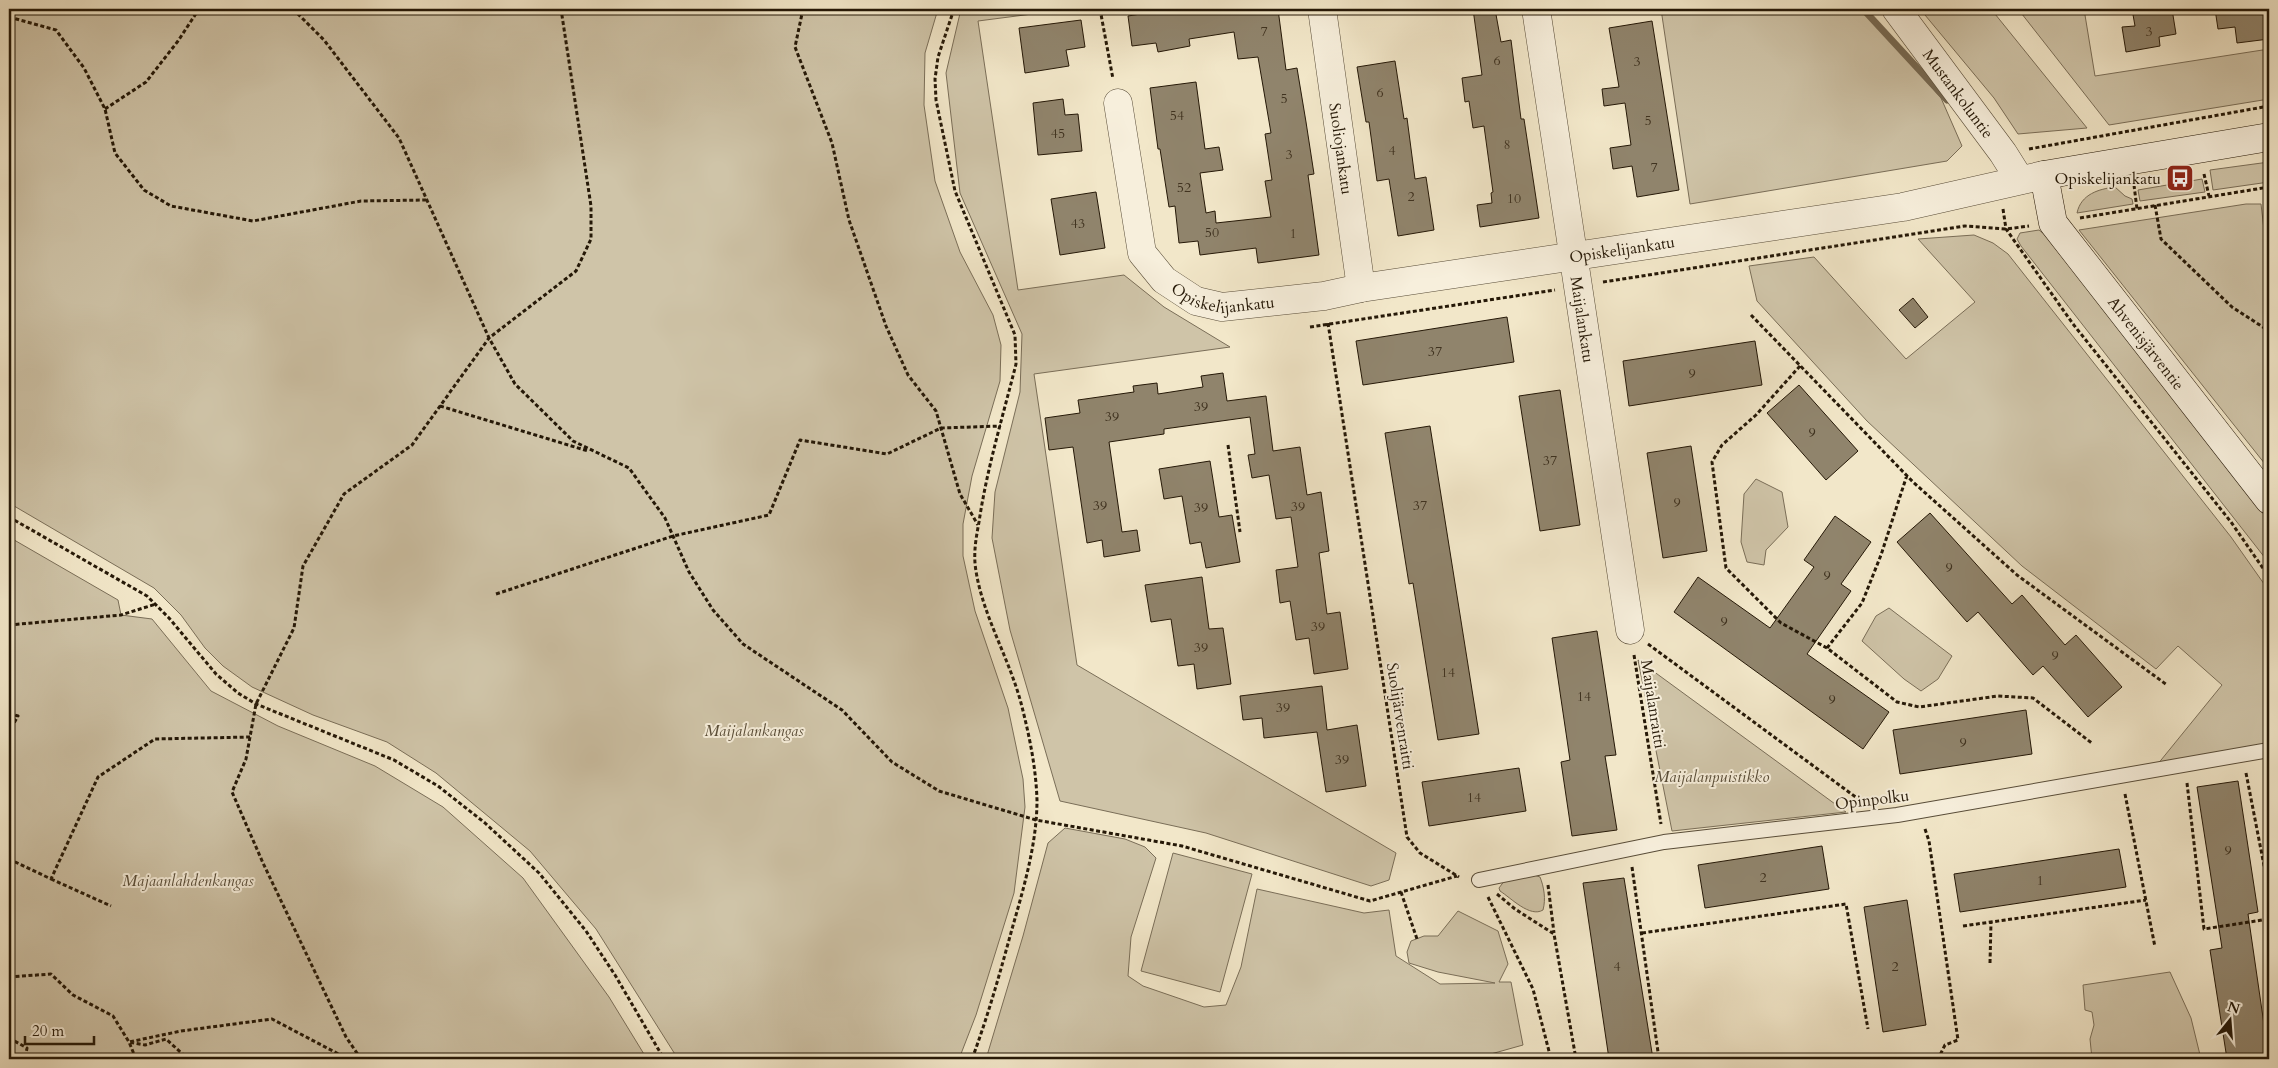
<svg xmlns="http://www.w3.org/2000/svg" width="2278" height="1068" font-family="Cardo,serif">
	<rect width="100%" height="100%" fill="#f2e7c9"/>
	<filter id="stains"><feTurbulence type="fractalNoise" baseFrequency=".004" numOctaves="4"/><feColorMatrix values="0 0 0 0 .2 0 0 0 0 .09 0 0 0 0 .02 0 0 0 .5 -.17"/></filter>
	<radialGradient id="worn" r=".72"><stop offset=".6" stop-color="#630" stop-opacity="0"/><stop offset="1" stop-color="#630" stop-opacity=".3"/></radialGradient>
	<!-- green -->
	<path fill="#cfc4a8" stroke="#7a6e58" d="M 9,9 L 938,9 L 925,53 L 924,105 L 935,181 L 960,252 L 993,315 L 1001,345 L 1000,381 L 972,476 L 963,524 L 963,556 L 975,611 L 1008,708 L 1023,779 L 1025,807 L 1014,893 L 976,1015 L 959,1059 L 678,1059 L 596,929 L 530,851 L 436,773 L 387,742 L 313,715 L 252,687 L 223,666 L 205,648 L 181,615 L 154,588 L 9,503 Z
		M 961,9 L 1071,9 L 978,21 L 1018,290 L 1124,275 L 1164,307 L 1230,347 L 1034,374 L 1077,665 L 1396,853 L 1389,880 L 1371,886 L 1206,833 L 1060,801 L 1010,630 L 992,538 L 995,492 L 1020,392 L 1022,334 L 960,193 L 946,73 Z
		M 1661,9 L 1863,9 L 1941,98 L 1962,146 L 1947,161 L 1690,204 Z
		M 1920,9 L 1991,9 L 2087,128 L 2018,134 L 1994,98 Z
		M 2018,9 L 2084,9 L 2095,76 L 2269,49 L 2269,99 L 2109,125 Z
		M 2269,162 L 2269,182 L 2213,190 L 2210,170 Z
		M 2202,179 L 2205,192 L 2140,201 L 2138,190 Z
		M 2115,187 L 2125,196 L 2132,199 L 2133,204 L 2077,213 C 2081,194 2099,189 2115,187 Z
		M 2246,204 L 2261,204 L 2269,273 L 2269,469 L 2079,230 Z
		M 2039,230 L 2048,237 L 2269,521 L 2269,563 L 2021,246 L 2017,239 L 2020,233 Z
		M 1974,235 L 1993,243 L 2008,254 L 2231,537 L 2269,591 L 2269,743 L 2157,765 L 2222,685 L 2178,646 L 2156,669 L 2022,566 L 1867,421 L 1757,301 L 1749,266 L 1814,257 L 1906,359 L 1975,302 L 1918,239 Z
		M 1756,479 L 1782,492 L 1788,527 L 1766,550 L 1764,565 L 1747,562 L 1741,542 L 1744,494 Z
		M 9,537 L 118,600 L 121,615 L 152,619 L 211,691 L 278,726 L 375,766 L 443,807 L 523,878 L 609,997 L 647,1059 L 9,1059 Z
		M 1889,608 L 1952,656 L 1938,679 L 1921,691 L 1904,679 L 1862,641 L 1876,616 Z
		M 1638,660 L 1846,812 L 1672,831 Z
		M 1065,828 L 1125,839 L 1145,847 L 1156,858 L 1131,937 L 1128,976 L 1143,986 L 1204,1007 L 1226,1005 L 1241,967 L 1257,889 L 1364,913 L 1389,910 L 1396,956 L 1440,984 L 1495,983 L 1438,972 L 1409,963 L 1407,952 L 1411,941 L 1424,936 L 1438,936 L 1458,911 L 1498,931 L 1508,964 L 1499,982 L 1511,982 L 1523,1045 L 1473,1059 L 986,1059 L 1023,936 L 1048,843 Z
		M 1173,853 L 1252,874 L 1220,992 L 1141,971 Z
		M 1534,875 L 1540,877 C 1544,887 1546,899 1543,910 C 1530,918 1511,898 1500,891 L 1499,888 L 1505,880 Z
		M 2170,972 L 2191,1018 L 2201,1059 L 2092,1059 L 2090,1039 L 2094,1025 L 2092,1012 L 2085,1010 L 2083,985 Z"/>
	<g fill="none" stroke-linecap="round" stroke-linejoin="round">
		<!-- stream -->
		<path stroke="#766a54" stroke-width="7" d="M 1863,9 L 1947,100"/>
	</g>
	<!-- building -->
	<path fill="#90846c" stroke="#251807" d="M 1172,9 L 1278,9 L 1286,70 L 1297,68 L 1306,122 L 1314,174 L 1308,175 L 1319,255 L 1258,263 L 1256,248 L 1200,255 L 1198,241 L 1179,243 L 1175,206 L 1169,207 L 1160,149 L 1158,149 L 1150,88 L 1196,82 L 1205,149 L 1219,147 L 1223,170 L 1200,173 L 1206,213 L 1215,211 L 1216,223 L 1271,217 L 1265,181 L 1272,180 L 1265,134 L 1271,133 L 1258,57 L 1238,59 L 1234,32 L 1189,39 L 1190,46 L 1158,52 L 1156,43 L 1132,46 L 1128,16 Z
		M 1473,9 L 1495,9 L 1501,42 L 1511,40 L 1521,119 L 1524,119 L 1539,218 L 1480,227 L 1477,205 L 1492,203 L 1491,193 L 1493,192 L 1484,126 L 1473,128 L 1469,101 L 1465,102 L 1462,78 L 1482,75 Z
		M 2132,9 L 2172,9 L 2176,34 L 2159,37 L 2160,46 L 2126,52 L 2122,27 L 2135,26 Z
		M 2215,9 L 2269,9 L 2269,39 L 2237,43 L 2235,27 L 2218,29 Z
		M 1081,20 L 1085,47 L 1066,50 L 1069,66 L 1025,73 L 1019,28 Z
		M 1652,21 L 1679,190 L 1637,197 L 1632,166 L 1613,169 L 1610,148 L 1631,145 L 1625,103 L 1604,106 L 1602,89 L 1619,87 L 1609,28 Z
		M 1395,61 L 1404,119 L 1407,118 L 1415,179 L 1426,177 L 1434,230 L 1398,236 L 1389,179 L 1377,181 L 1369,122 L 1366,122 L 1357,67 Z
		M 1063,99 L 1065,115 L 1078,114 L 1082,151 L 1038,155 L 1033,103 Z
		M 1096,192 L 1105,248 L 1060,255 L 1051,199 Z
		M 1913,298 L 1928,317 L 1915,328 L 1899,310 Z
		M 1507,317 L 1514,362 L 1363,385 L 1356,341 Z
		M 1755,341 L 1762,385 L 1629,406 L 1623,361 Z
		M 1223,373 L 1227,401 L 1266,396 L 1273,451 L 1300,447 L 1307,495 L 1321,492 L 1329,551 L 1319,553 L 1327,614 L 1340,612 L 1348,669 L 1314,674 L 1309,638 L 1296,640 L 1290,601 L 1280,603 L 1276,570 L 1298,567 L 1291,517 L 1276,519 L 1269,475 L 1252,478 L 1248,455 L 1255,454 L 1250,417 L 1164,429 L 1164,434 L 1109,442 L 1122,532 L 1137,530 L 1140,551 L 1104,557 L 1102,540 L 1087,543 L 1073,447 L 1049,450 L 1045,418 L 1080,413 L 1078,400 L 1134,392 L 1133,386 L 1157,383 L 1158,394 L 1203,387 L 1201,376 Z
		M 1799,385 L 1858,451 L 1826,480 L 1767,413 Z
		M 1560,390 L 1580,525 L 1540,531 L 1519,396 Z
		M 1430,426 L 1479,734 L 1438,740 L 1413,583 L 1409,584 L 1385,433 Z
		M 1691,446 L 1707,551 L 1663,558 L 1647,453 Z
		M 1210,461 L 1219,517 L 1232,515 L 1240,562 L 1206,568 L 1201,542 L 1190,544 L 1182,496 L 1164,499 L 1159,469 Z
		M 1930,513 L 2012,604 L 2022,595 L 2065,645 L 2076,635 L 2122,687 L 2088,717 L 2043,666 L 2033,675 L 1978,612 L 1967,622 L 1897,542 Z
		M 1835,516 L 1871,542 L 1841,584 L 1851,591 L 1807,654 L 1889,712 L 1863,749 L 1674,612 L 1698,577 L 1770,628 L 1814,567 L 1804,560 Z
		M 1202,577 L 1209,629 L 1223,628 L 1231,684 L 1197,689 L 1194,664 L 1178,666 L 1171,619 L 1151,622 L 1145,585 Z
		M 1597,631 L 1616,755 L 1605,756 L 1617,830 L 1572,836 L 1561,762 L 1570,760 L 1552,638 Z
		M 1322,686 L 1327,730 L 1357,725 L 1366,786 L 1326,792 L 1317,732 L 1264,738 L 1262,718 L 1243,720 L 1240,696 Z
		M 2026,710 L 2032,754 L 1900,774 L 1893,730 Z
		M 1519,768 L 1526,811 L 1429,826 L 1422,782 Z
		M 2238,781 L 2258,912 L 2248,914 L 2269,1059 L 2227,1059 L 2210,950 L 2222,948 L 2197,787 Z
		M 1822,846 L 1829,889 L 1705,908 L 1698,865 Z
		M 2119,849 L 2126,887 L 1960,912 L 1954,874 Z
		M 1624,878 L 1653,1059 L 1609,1059 L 1583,883 Z
		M 1907,900 L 1926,1025 L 1883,1032 L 1864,907 Z"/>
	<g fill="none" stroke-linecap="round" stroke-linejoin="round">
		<!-- lane casing -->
		<g stroke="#584c38" stroke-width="16">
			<path id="lane" d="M 1479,880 L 1664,842 L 1897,815 L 2269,750"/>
		</g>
		<!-- street casing -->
		<g stroke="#584c38" stroke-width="29">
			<g id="street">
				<path id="s1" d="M 1322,9 L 1361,288"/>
				<path id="s2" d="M 1536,9 L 1630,630"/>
				<path id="s3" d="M 1896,9 L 2003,153 L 2020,180"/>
				<path id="s4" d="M 1118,103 L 1142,253 L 1164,280 L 1196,301 L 1222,307 L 1324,296 L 1361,288 L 1903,207 L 2044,175"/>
			</g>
		</g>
		<!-- secondary casing -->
		<g stroke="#251807" stroke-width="29">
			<g id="secondary">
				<path id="s5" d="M 2269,137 L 2044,175 L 2053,223 L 2269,500"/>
			</g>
		</g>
		<!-- path -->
		<path stroke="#251807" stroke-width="3" stroke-dasharray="4 2.5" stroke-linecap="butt" d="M 293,9 L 324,40 L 399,138 L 489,338 L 515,384 L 573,441 L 629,468 L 665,518 L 689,572 L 713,610 L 743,644 L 842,710 L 892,762 L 939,791 L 1036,820 L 1182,846 L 1370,901 L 1457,876
			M 803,9 L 795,47 L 832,143 L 849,220 L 886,326 L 908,375 L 936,411 L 960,494 L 978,525
			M 954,9 L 938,57 L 935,79 L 936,100 L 955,191 L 1015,335 L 1016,364 C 1003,416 987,468 979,522 C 976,538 973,554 976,571 C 983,616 1009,658 1021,703 C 1029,734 1036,767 1037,800 C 1037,843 1024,887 1012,929 C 1000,973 988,1016 972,1059
			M 1100,9 L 1113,79
			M 9,17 L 56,30 L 84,68 L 105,109 L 115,153 L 144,190 L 171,206 L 253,221 L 361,201 L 427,200
			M 105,109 L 146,82 L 178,41 L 199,9
			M 2029,149 L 2269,106
			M 2204,174 L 2209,196
			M 2134,185 L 2137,209
			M 2155,205 L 2161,239 L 2232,307 L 2269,331
			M 2003,209 L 2006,229 L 2073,324 L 2231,522 L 2269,577
			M 2080,218 L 2269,187
			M 1603,282 L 1965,226 L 2006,229 L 2029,226
			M 1751,315 L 1913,482 L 2017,575 L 2167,685
			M 1328,323 L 1407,837 L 1420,853 L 1459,877
			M 1310,327 L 1555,290
			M 1800,366 L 1756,415 L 1722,445 L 1712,462 L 1726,568 L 1781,623 L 1827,648 L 1897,702 L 1919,707 L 1998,696 L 2033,698 L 2093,744
			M 440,406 L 588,451
			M 1228,445 L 1240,532
			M 9,517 L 147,596 L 169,618 L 216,674 L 238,693 L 256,704 L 394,760 L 438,786 L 485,823 L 539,873 L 586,931 L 615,975 L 664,1059
			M 496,594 L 673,536 L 769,515 L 800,440 L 887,454 L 941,428 L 1001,426
			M 9,625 L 121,615 L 156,604
			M 1648,644 L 1861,801
			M 1827,648 L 1862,603 L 1881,555 L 1907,475
			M 1634,655 L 1661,824
			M 9,713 L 18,716 L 9,732
			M 2246,773 L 2269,891
			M 2187,783 L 2204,929 L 2269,919
			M 2125,794 L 2155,947
			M 1925,829 L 1929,841 L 1958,1040 L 1945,1045 L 1941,1053 L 1942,1059
			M 9,859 L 51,879 L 98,777 L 155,739 L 250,737
			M 1632,867 L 1659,1059
			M 51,879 L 111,906
			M 1548,885 L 1554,933
			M 1401,892 L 1417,939
			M 1497,894 L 1515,909 L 1554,934 L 1576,1059
			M 1488,897 L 1533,989 L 1551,1059
			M 1963,926 L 2146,900
			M 1642,933 L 1846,904 L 1868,1029
			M 1990,963 L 1991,922
			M 9,977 L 51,974 L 73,995 L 113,1016 L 129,1042 L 145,1045 L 166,1039 L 188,1059
			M 9,1038 L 27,1048 L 25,1059
			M 136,1059 L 129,1042 L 181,1031 L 272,1019 L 348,1059
			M 361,1059 L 346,1037 L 263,863 L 232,792 L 246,759 L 256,704 L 294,628 L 303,566 L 344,494 L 412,445 L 489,338 L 576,271 L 591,239 L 591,206 L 561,9"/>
		<!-- lane -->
		<use href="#lane" stroke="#f7efdc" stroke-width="14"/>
		<!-- street -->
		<use href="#street" stroke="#f7efdc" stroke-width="28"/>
		<!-- secondary -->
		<use href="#secondary" stroke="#f7efdc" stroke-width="28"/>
	</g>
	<!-- icons -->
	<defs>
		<g id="bus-square" transform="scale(1.4375)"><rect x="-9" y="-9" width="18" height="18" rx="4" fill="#8f2418" stroke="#f7efdc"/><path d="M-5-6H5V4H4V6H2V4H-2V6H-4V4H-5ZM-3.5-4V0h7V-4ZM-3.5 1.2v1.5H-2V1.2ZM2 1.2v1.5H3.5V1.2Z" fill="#fff"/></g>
	</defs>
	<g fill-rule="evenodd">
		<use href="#bus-square" x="2180" y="178"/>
	</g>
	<g text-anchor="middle" stroke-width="4" stroke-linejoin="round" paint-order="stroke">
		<!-- number labels -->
		<g font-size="14" fill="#403320">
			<text x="1264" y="36">7</text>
			<text x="2149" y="36">3</text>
			<text x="1497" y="65">6</text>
			<text x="1637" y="66">3</text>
			<text x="1380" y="97">6</text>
			<text x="1284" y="103">5</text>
			<text x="1177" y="120">54</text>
			<text x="1648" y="125">5</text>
			<text x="1058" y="138">45</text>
			<text x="1507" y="149">8</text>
			<text x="1392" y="155">4</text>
			<text x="1289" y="159">3</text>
			<text x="1654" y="172">7</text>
			<text x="1184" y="192">52</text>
			<text x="1411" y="201">2</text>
			<text x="1514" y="203">10</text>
			<text x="1078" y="228">43</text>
			<text x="1212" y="237">50</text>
			<text x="1293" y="238">1</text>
			<text x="1435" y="356">37</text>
			<text x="1692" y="378">9</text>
			<text x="1201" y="411">39</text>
			<text x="1112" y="421">39</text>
			<text x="1812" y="437">9</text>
			<text x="1550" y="465">37</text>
			<text x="1677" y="507">9</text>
			<text x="1100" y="510">39</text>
			<text x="1420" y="510">37</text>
			<text x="1298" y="511">39</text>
			<text x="1201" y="512">39</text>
			<text x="1949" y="572">9</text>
			<text x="1827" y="580">9</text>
			<text x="1724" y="626">9</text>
			<text x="1318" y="631">39</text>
			<text x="1201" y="652">39</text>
			<text x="2055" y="660">9</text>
			<text x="1448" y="677">14</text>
			<text x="1584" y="701">14</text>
			<text x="1832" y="704">9</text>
			<text x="1283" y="712">39</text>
			<text x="1963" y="747">9</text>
			<text x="1342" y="764">39</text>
			<text x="1474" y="802">14</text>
			<text x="2228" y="855">9</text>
			<text x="1763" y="882">2</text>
			<text x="2040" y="885">1</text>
			<text x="1617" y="971">4</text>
			<text x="1895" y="971">2</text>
		</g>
		<!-- street labels -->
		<g font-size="16" fill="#251807" stroke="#f7efdc">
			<text dy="6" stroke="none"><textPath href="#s3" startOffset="105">Mustankoluntie</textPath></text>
			<text dy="6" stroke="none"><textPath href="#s1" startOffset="141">Suoliojankatu</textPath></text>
			<text dy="6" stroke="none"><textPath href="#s4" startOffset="656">Opiskelijankatu</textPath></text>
			<text dy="6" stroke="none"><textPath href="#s4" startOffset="251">Opiskelijankatu</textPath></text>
			<text dy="6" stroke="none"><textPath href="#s2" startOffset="314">Maijalankatu</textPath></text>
			<text dy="6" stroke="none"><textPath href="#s5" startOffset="429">Ahvenisjärventie</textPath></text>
			<text transform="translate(1654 704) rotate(81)" y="6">Maijalanraitti</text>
			<text transform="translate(1401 716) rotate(81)" y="6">Suolijärvenraitti</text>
			<text transform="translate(1872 799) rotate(-7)" y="6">Opinpolku</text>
		</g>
		<!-- poi labels -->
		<g font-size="16" fill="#251807" stroke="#f7efdc" text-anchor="end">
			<text x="2161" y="184">Opiskelijankatu</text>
		</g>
		<!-- park labels -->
		<g font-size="16" font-style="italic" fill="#584c37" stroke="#f7efdc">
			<text x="754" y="736">Maijalankangas</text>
			<text x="1712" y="782">Maijalanpuistikko</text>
			<text x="188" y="886">Majaanlahdenkangas</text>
		</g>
	</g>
	<!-- margin -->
	<rect width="2278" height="1068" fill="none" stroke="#f2e7c9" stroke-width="30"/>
	<rect x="10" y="10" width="2258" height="1048" fill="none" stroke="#251807" stroke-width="2.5"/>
	<rect x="15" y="15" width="2248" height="1038" fill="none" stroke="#251807"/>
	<!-- north arrow -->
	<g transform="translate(2230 1020) rotate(17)" stroke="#f7efdc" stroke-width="4" paint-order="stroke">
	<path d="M0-4L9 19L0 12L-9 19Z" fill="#251807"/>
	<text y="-8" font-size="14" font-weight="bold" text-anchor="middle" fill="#251807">N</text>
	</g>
	<!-- scale -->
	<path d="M25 1036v8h69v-8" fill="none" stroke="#251807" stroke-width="2.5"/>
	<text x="32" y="1036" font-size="15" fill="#251807" stroke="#f7efdc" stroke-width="4" paint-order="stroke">20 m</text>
	<rect width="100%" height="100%" filter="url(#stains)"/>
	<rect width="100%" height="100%" fill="url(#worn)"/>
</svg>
